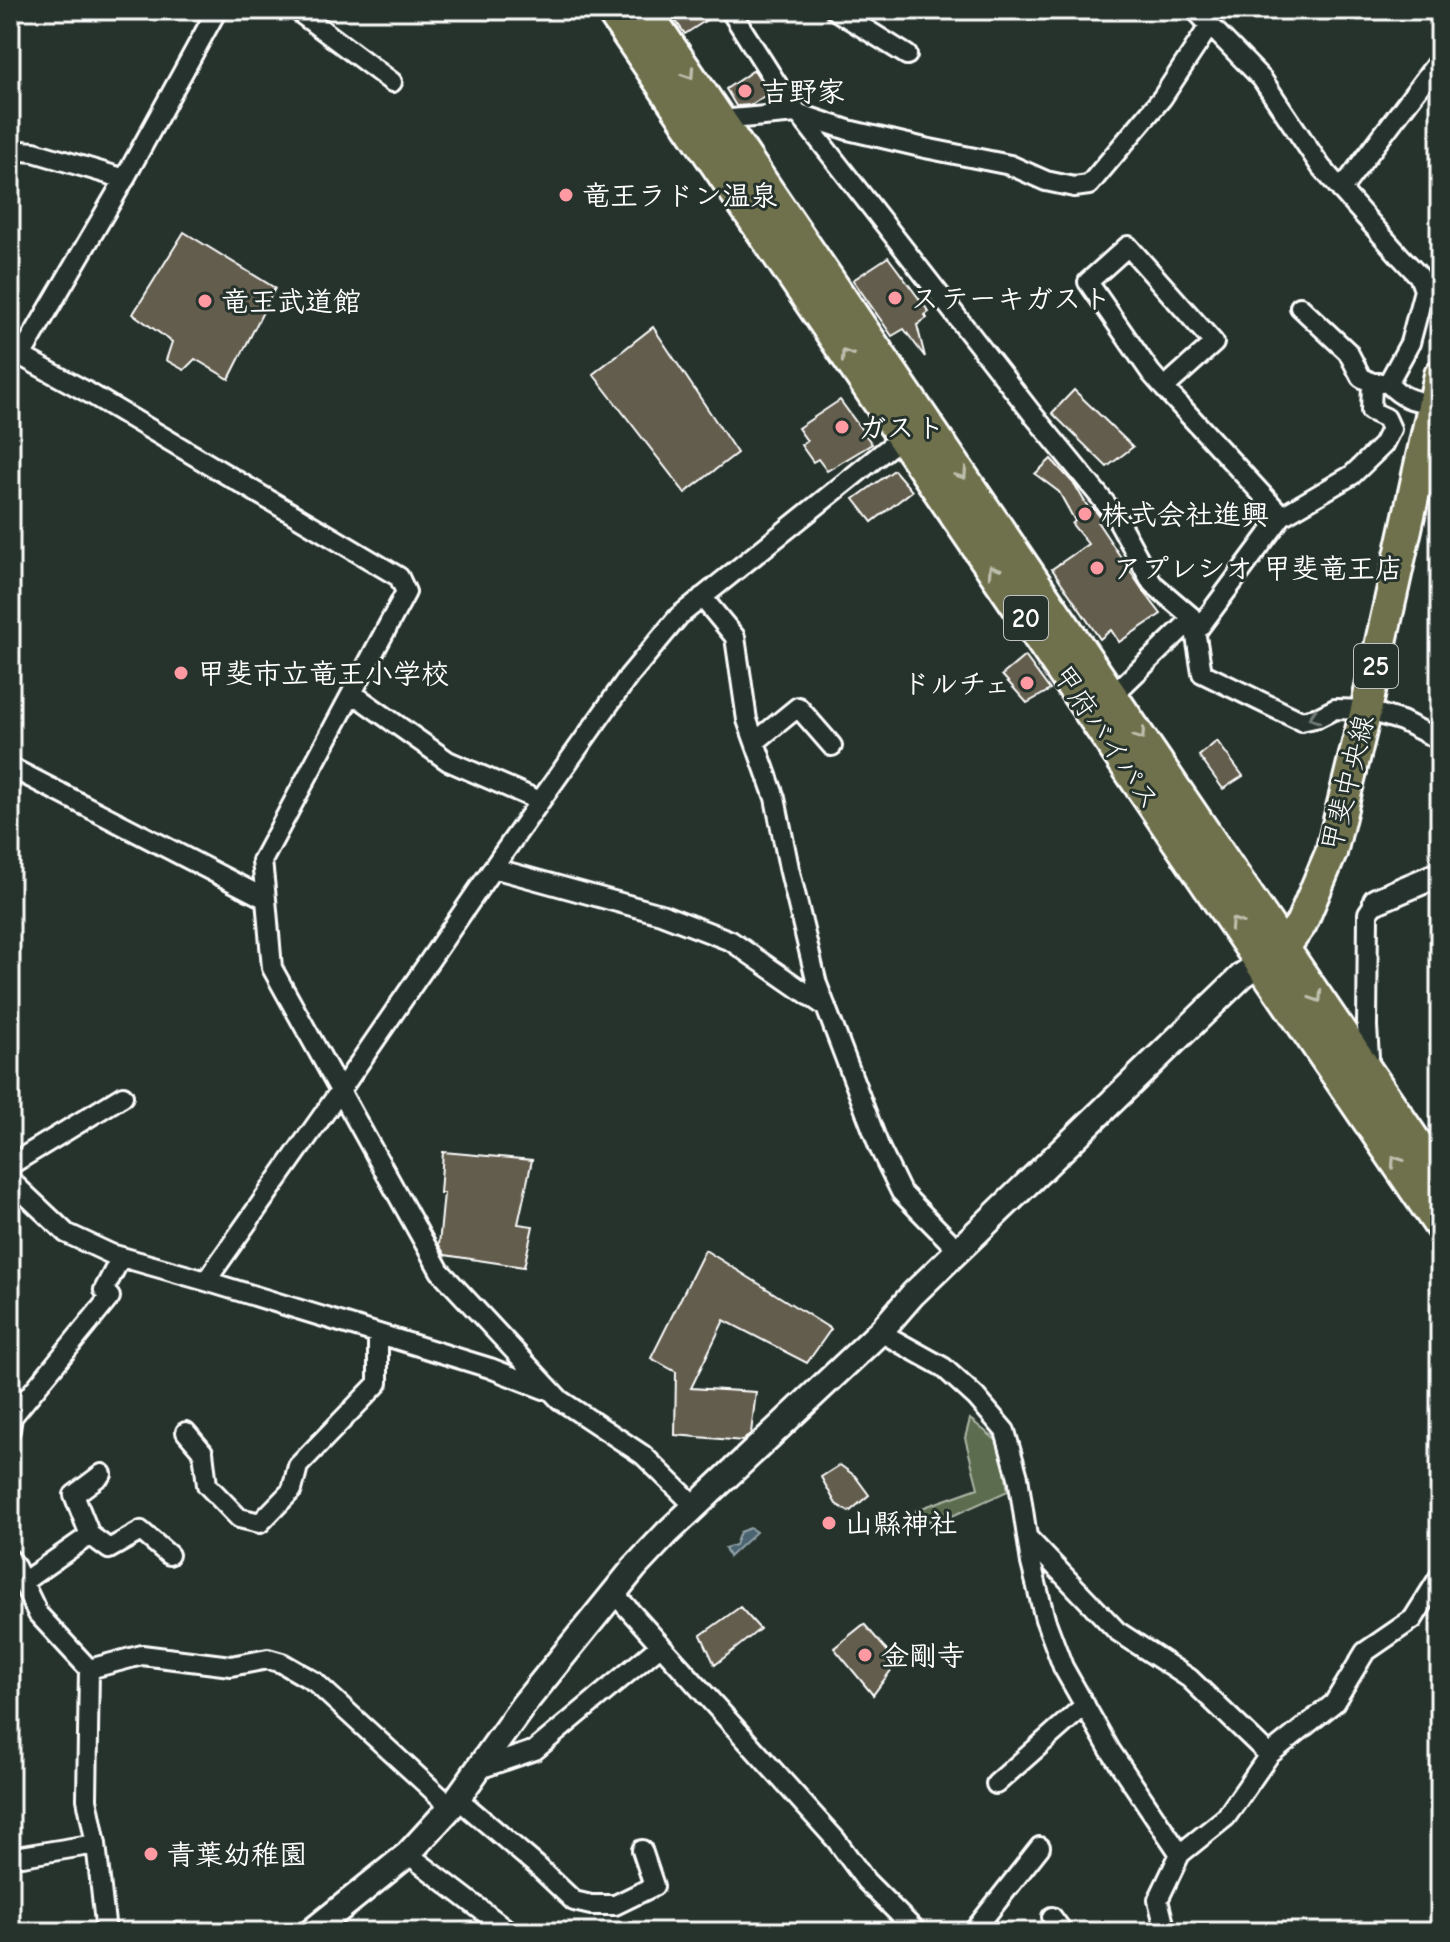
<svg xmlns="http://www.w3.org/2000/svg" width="1450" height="1942" font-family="'Comic Neue','Klee One',sans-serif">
	<rect width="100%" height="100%" fill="#26332d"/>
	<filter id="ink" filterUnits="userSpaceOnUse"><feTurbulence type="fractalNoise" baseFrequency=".0125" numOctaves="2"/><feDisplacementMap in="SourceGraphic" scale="16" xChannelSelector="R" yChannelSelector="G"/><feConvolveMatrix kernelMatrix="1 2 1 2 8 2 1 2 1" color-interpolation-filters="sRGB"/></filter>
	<g filter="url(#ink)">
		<!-- green -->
		<path fill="#5c6d4f" stroke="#aeb6a7" stroke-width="2" d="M 970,1419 L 1001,1444 L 1008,1491 L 939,1522 L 916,1519 L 916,1510 L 978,1488 L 965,1438 Z"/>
		<!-- water -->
		<path fill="#4a646f" stroke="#92a2a9" stroke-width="2" d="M 750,1528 L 756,1532 L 729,1557 L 725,1548 L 735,1545 L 740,1532 Z"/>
		<!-- building -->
		<path fill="#645d4d" stroke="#fff" stroke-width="2" d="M 668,10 L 718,10 L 719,12 L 685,34 Z
			M 754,70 L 769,93 L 751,105 L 736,106 L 726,89 Z
			M 184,232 L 275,288 L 229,379 L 195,359 L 184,370 L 166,360 L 172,342 L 133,314 Z
			M 888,257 L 929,312 L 925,315 L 927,318 L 917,325 L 925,357 L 904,329 L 892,336 L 853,280 Z
			M 653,327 L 737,453 L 685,493 L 593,374 Z
			M 1074,390 L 1133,447 L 1107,467 L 1052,413 Z
			M 840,400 L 872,444 L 827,471 L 818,459 L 813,462 L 801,445 L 807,441 L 798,428 Z
			M 1051,459 L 1075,485 L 1089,509 L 1093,508 L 1102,519 L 1098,523 L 1142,589 L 1161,614 L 1119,642 L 1111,630 L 1100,639 L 1052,569 L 1088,544 L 1072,524 L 1075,521 L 1059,492 L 1035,474 Z
			M 894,470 L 912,491 L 872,522 L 854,499 Z
			M 1025,656 L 1050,690 L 1027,703 L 1002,675 Z
			M 1217,741 L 1243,776 L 1223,789 L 1199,756 Z
			M 443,1152 L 532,1160 L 518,1224 L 533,1226 L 524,1267 L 445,1255 L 439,1245 L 444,1193 L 440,1193 Z
			M 705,1250 L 831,1329 L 807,1363 L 724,1320 L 691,1388 L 756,1392 L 751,1433 L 743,1441 L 675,1435 L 676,1372 L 651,1358 Z
			M 840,1465 L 855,1476 L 869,1495 L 849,1512 L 836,1504 L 821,1477 Z
			M 740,1607 L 760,1629 L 715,1665 L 701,1635 Z
			M 864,1624 L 897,1662 L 873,1695 L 834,1648 Z"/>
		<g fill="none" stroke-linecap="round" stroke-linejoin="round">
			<!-- minor casing -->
			<g stroke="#fff" stroke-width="24">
				<path id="minor" d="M 296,10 L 392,82
					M 730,10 L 784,95 L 1034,416 L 1115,515 L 1152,583 L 1193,618 L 1202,673 L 1301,721 L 1319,717 L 1335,709 L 1366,710 L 1402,721 L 1440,740
					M 835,10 L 907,55
					M 1195,10 L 1262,79 L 1321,167 L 1400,256 L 1419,276 L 1424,290 L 1410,343 L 1388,383 C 1404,401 1417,401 1440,405
					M 720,120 L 797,113 L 848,130 L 925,148 L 1010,165 L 1046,181 L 1074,187 L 1089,185 L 1162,98 L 1210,25
					M 10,150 L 34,152 L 125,179
					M 1341,190 L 1440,59
					M 1300,307 L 1348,352 L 1361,377 L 1372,383 L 1382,383
					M 10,354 L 21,356 L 89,393 L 399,577 L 406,592 L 262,861 L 266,899 L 10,767
					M 21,356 L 120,187 L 217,10
					M 1164,388 L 1214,343 L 1128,246 L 1088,282 L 1151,373 L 1164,388 L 1282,516
					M 702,597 L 735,637 L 747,720 L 775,798 L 789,868 L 817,984 L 880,1149 L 901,1192 L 958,1250
					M 1196,632 L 1282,516 L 1352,475 L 1383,445 L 1391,429 L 1386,418 L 1371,411 L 1372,383
					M 352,693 L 448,761 L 540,801
					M 1112,696 L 1193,618
					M 755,742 L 798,707 L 832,746
					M 493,868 L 661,914 L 731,941 L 826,1007
					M 266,899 L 272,968 L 440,1271 L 560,1400 L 643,1455 L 695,1506
					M 1363,1067 L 1369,1057 L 1367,1027 L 1368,913 L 1376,901
					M 10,1165 L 123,1096
					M 10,1180 L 66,1233 L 111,1254 L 206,1281 L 490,1368 L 544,1389
					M 206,1281 L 340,1091 L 502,855 L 629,676 L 679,616 L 902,437
					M 880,1332 L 943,1367 L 976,1397 L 1005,1431 L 1018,1477 L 1031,1563 L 1045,1619 L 1063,1667 L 1110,1750 L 1180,1854 L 1158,1900 L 1166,1932
					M 10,1430 L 12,1417 L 110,1297 L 104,1290 L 121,1257
					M 186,1432 L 203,1452 L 207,1485 L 239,1518 L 260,1523 L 292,1490 L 298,1466 L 378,1383 L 378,1334
					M 90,1535 L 109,1549 L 141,1531 L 169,1555
					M 1028,1538 L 1117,1631 L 1189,1678 L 1269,1755 L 1226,1817 L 1180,1854
					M 10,1559 L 14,1564 L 38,1614 L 89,1669 L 87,1799 L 96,1844 L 106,1932
					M 23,1582 L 90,1535 L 74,1495 L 102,1474
					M 613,1592 L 836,1840 L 866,1881 L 917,1932
					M 89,1669 L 142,1655 L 231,1666 L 268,1659 L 282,1663 L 315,1682 L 451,1807
					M 1269,1755 L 1334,1703 L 1365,1652 L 1413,1619 L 1440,1576
					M 479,1769 L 535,1750 L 661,1645
					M 996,1784 L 1085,1705
					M 457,1798 L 536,1865 L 574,1901 L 591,1905 L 615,1905 L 654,1886 L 642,1850
					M 408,1854 L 510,1932
					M 10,1856 L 22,1856 L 96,1844
					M 1052,1917 L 1063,1932
					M 973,1932 L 1040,1847"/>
			</g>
			<!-- tertiary casing -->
			<g stroke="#fff" stroke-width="30">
				<path id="tertiary" d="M 1376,901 L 1440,874
					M 311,1932 L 408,1854 L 451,1807 L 524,1704 L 635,1567 L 667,1533 L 880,1332 L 913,1294 L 1243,975 L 1274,954"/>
			</g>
			<!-- primary casing -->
			<g stroke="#fff" stroke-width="36">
				<path id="primary" d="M 1284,947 L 1301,924 L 1331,853 L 1366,710 L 1440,375"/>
			</g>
			<!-- trunk casing -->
			<g stroke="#fff" stroke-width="36">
				<path id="trunk" d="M 611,10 L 1440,1226
					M 645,10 L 1440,1178"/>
			</g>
			<!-- minor -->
			<use href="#minor" stroke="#26332d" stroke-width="18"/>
			<!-- tertiary -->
			<use href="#tertiary" stroke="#26332d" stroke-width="24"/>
			<!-- primary -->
			<use href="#primary" stroke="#6e714b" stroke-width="30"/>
			<!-- trunk -->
			<use href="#trunk" stroke="#6e714b" stroke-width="30"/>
		</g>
		<!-- one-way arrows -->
		<defs><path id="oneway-chevron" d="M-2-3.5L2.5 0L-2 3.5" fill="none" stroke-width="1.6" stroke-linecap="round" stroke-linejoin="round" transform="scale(2)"/></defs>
		<g stroke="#bebfae">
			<use href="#oneway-chevron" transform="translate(689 74) rotate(56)"/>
			<use href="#oneway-chevron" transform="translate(846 355) rotate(-124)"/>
			<use href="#oneway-chevron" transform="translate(962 474) rotate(56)"/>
			<use href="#oneway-chevron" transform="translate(993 570) rotate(-124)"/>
			<use href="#oneway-chevron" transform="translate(1140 735) rotate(56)"/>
			<use href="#oneway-chevron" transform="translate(1235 923) rotate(-124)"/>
			<use href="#oneway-chevron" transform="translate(1317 997) rotate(57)"/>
			<use href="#oneway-chevron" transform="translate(1396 1161) rotate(-124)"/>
		</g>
		<use stroke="#727a76" href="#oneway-chevron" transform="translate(1314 717) rotate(163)"/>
	</g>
	<!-- markers -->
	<g fill="#ff9aa2" stroke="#26332d" stroke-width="3">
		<circle cx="745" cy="91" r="8"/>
		<circle cx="566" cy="195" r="8"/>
		<circle cx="895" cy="298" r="8"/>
		<circle cx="205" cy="301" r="8"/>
		<circle cx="842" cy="427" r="8"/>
		<circle cx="1085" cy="514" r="8"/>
		<circle cx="1097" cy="568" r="8"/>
		<circle cx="181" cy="673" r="8"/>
		<circle cx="1027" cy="683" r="8"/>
		<circle cx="829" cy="1523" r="8"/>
		<circle cx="865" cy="1655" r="8"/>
		<circle cx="151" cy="1854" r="8"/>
	</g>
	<g text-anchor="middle" stroke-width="6" stroke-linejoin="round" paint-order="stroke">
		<!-- shield labels -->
		<g fill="#26332d" stroke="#bec2c0" stroke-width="2">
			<rect x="1004" y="596" width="44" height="44" rx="6"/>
			<rect x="1354" y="644" width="44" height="44" rx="6"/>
		</g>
		<g font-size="26" font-weight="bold" fill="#fff">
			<text x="1026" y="627">20</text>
			<text x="1376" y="675">25</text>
		</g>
		<!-- poi labels -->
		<g font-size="28" font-weight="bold" fill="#fff" stroke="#26332d" text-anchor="start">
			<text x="761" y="101">吉野家</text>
			<text x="582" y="205">竜王ラドン温泉</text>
			<text x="911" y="308">ステーキガスト</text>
			<text x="221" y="311">竜王武道館</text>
			<text x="858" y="437">ガスト</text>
			<text x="1101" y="524">株式会社進興</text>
			<text x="1113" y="578">アプレシオ 甲斐竜王店</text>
			<text x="197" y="683">甲斐市立竜王小学校</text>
			<text x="1011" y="693" text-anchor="end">ドルチェ</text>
			<text x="845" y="1533">山縣神社</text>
			<text x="881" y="1665">金剛寺</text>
			<text x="167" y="1864">青葉幼稚園</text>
		</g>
		<!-- street labels -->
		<g font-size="28" fill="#fff" stroke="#26332d">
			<text transform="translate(1107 737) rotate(56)" y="10">甲府バイパス</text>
			<text transform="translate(1347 783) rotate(-76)" y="10">甲斐中央線</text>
		</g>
	</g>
	<!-- margin -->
	<rect width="1450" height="1942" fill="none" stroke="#26332d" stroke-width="40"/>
	<rect x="20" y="20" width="1410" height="1902" fill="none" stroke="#fff" stroke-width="3" filter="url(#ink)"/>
</svg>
